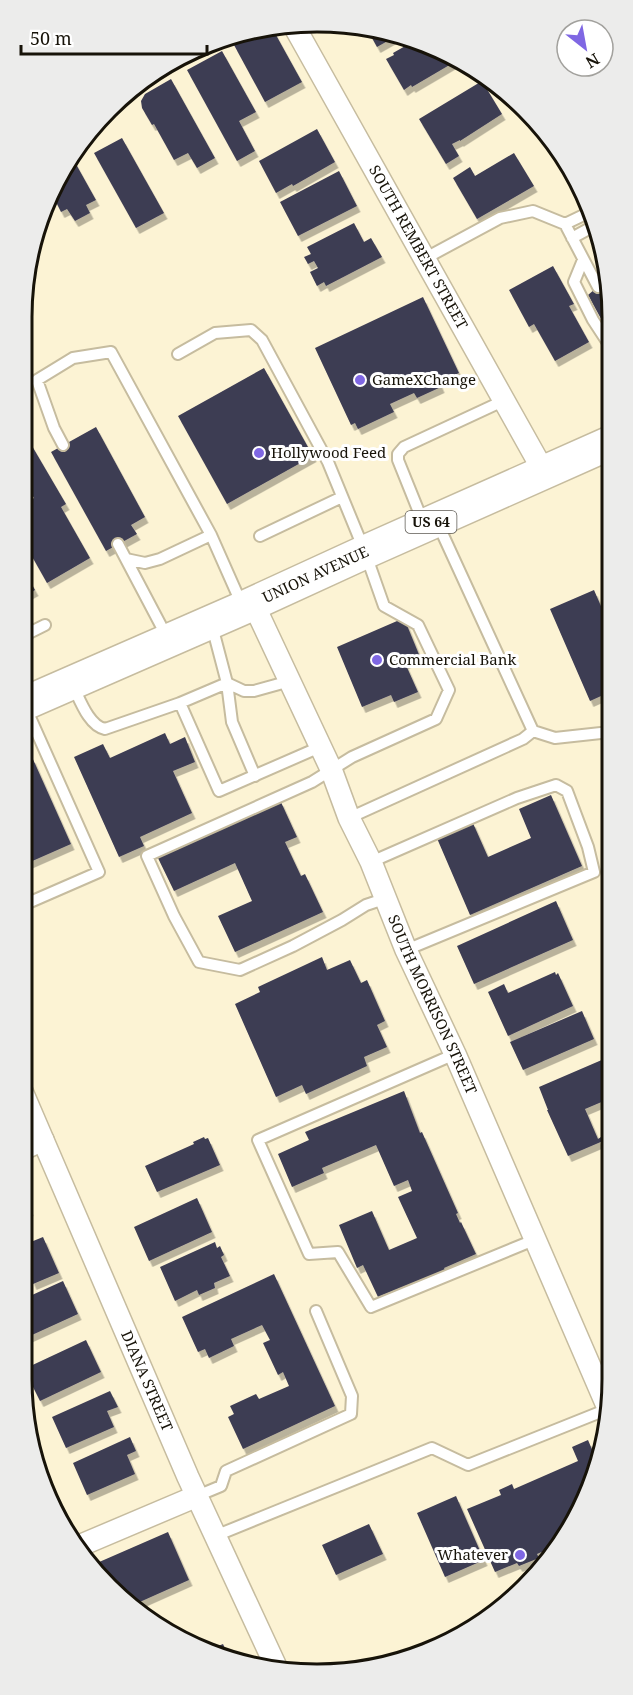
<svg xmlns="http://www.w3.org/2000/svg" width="633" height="1695" font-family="'Noto Serif',serif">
	<defs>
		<filter id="shadow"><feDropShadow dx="3.5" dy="6" stdDeviation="0" flood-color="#0004"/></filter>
	</defs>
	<rect width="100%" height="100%" fill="#fcf3d4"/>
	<!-- building -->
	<path fill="#3e3c53" filter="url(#shadow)" d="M 271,26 L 302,82 L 265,102 L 234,45 Z
		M 367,29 L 393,31 L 400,34 L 377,47 Z
		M 414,41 L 458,60 L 412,87 L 411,85 L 404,90 L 386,59 L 394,55 L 393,53 Z
		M 222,51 L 256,112 L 239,121 L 255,151 L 237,161 L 187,70 Z
		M 171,79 L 215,158 L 197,168 L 188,153 L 174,160 L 154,124 L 152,125 L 142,108 L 141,101 L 145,94 Z
		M 482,81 L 502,114 L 460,141 L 460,140 L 452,144 L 459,156 L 446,164 L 419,119 Z
		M 317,129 L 335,162 L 293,186 L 292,184 L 276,193 L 259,161 Z
		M 122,138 L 164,213 L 136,228 L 94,153 Z
		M 514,153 L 534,186 L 477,219 L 453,178 L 470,167 L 475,176 Z
		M 72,157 L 96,200 L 86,205 L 90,213 L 75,221 L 67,209 L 61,212 L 53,196 Z
		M 339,171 L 357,206 L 298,236 L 280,202 Z
		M 354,223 L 364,242 L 371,238 L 382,257 L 326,286 L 324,282 L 317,286 L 310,272 L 318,268 L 314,261 L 308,264 L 304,257 L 311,254 L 307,247 Z
		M 553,266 L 574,304 L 569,306 L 589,342 L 555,361 L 534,324 L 529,327 L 509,290 Z
		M 609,277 L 609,278 L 610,335 L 588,295 Z
		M 423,297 L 459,373 L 439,382 L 441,387 L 417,398 L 414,393 L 390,404 L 394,412 L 358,429 L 355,423 L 351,425 L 315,348 Z
		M 264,368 L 313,456 L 227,504 L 178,416 Z
		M 96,427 L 145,517 L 131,525 L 137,534 L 106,551 L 51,452 Z
		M 25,434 L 66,504 L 61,507 L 90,558 L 47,583 L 21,537 L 21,505 L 34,498 L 21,475 L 21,436 Z
		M 21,565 L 35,590 L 21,598 Z
		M 594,590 L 610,627 L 610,692 L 590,701 L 550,609 Z
		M 404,618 L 420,657 L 405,663 L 418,692 L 394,702 L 391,695 L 362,707 L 337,647 Z
		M 165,733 L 170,744 L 185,737 L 195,762 L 173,771 L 192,813 L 140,837 L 144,846 L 119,857 L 74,757 L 103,744 L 110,758 Z
		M 32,757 L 71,844 L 21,866 L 21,762 Z
		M 551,795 L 582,866 L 470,915 L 436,836 L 472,821 L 488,857 L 531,838 L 519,809 Z
		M 280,800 L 297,837 L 285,842 L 301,876 L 305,874 L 323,912 L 235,952 L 218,916 L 252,901 L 235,863 L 174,891 L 157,856 Z
		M 556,901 L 573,940 L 474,984 L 457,946 Z
		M 322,957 L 327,970 L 350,960 L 361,983 L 367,980 L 385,1021 L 377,1025 L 387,1047 L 364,1057 L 367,1066 L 306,1094 L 302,1085 L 276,1097 L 235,1004 L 260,992 L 258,987 Z
		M 555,972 L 556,975 L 558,973 L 573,1006 L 508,1036 L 488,992 L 504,984 L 508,993 Z
		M 582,1011 L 594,1039 L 523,1070 L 510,1042 Z
		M 611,1056 L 611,1098 L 585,1109 L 598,1139 L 601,1137 L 603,1141 L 568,1156 L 547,1110 L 548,1110 L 539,1087 Z
		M 404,1091 L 420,1133 L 422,1132 L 458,1213 L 456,1214 L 460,1223 L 461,1222 L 476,1254 L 444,1268 L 445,1270 L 378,1297 L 363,1265 L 357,1268 L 339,1225 L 372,1211 L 389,1250 L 417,1238 L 398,1197 L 412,1191 L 408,1180 L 394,1186 L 376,1145 L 322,1168 L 324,1173 L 292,1187 L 278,1154 L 309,1140 L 305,1132 Z
		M 204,1137 L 205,1139 L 208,1138 L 220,1165 L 157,1192 L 145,1166 L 194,1144 L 193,1142 Z
		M 24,1197 L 30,1210 L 21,1214 L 21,1198 Z
		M 197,1198 L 212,1232 L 149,1261 L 134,1227 Z
		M 612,1228 L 612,1249 L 604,1231 Z
		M 43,1237 L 59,1273 L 33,1284 L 29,1274 L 21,1277 L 21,1246 Z
		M 215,1242 L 217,1248 L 220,1246 L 224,1255 L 221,1257 L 230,1276 L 214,1283 L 215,1288 L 199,1295 L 197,1290 L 175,1301 L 160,1267 Z
		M 274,1274 L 335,1406 L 243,1449 L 228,1417 L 234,1414 L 230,1406 L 256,1394 L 259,1399 L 289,1386 L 283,1372 L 278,1375 L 263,1343 L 270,1340 L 262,1325 L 231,1339 L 234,1346 L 209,1358 L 205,1349 L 198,1352 L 182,1317 Z
		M 63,1281 L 78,1314 L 21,1340 L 21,1300 Z
		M 86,1340 L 101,1372 L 40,1401 L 24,1369 Z
		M 110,1391 L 118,1407 L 107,1411 L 114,1427 L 66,1448 L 52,1417 Z
		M 130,1437 L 136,1451 L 127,1455 L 135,1474 L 87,1495 L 73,1463 Z
		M 588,1440 L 594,1454 L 598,1452 L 600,1458 L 558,1545 L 537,1554 L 539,1558 L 519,1566 L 517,1563 L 495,1572 L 467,1509 L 501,1495 L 499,1490 L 512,1484 L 514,1489 L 578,1461 L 572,1447 Z
		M 456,1496 L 484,1560 L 445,1577 L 417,1513 Z
		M 369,1524 L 383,1554 L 336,1575 L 322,1545 Z
		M 168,1532 L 189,1580 L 133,1605 L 94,1573 L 90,1566 Z
		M 223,1644 L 228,1655 L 211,1649 Z"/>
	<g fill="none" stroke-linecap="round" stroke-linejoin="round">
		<!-- service casing -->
		<g stroke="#c6bc9f" stroke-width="14">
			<path id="service" d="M 565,224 L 590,212
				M 572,238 L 594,226
				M 424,259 L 500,218 L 533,211 L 565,224 L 598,287
				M 583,260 L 574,282 L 593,320 L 610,346
				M 178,354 L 215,333 L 251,330 L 262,340 L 328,462 L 365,552 L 384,606 L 418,625 L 449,690 L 436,719 L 352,757 L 312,782 L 147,856 L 174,916 L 199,962 L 240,970 L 293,946 L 342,920 L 366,905 L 384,899
				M 63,445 L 54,428 L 37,380 L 73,358 L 111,352 L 211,535 L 242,605
				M 423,522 L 398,460 L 398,454 L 404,447 L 503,401
				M 437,522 L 533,731 L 555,738 L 610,732
				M 260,536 L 342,497
				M 118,544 L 167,637
				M 126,559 L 145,563 L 160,559 L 211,535
				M 21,637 L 45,625
				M 227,683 L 232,722 L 255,776
				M 227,683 L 244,691 L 254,691 L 290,681
				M 73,686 C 80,700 89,726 105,729 L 180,703 L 227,683 L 212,626
				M 180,703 L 219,791 L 320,747
				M 349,818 L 523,739 L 533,731
				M 371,862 L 517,798 L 556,785 L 567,791 L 588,847 L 594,872 L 406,950
				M 21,906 L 99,872 L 25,706
				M 455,1054 L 258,1140 L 309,1254 L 338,1252 L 371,1307 L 534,1240
				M 197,1496 L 221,1486 L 226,1471 L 351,1414 L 352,1396 L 316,1311
				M 215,1536 L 432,1448 L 468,1465 L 608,1409"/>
		</g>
		<!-- minor casing -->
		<g stroke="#c6bc9f" stroke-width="24">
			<g id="minor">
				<path id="s1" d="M 293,24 L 544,472"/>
				<path id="s2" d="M 253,603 L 331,769 L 349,818 L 371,862 L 406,950 L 455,1054 L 608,1408"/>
				<path id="s3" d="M 21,1089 L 188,1477 L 278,1671"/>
				<path d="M 21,1150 L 43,1140"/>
				<path d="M 79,1546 L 197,1496"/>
			</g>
		</g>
		<!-- primary casing -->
		<g stroke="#c6bc9f" stroke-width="36">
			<g id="primary">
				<path id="s4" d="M 21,705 L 243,608 L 365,552 L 610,443"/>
			</g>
		</g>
		<!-- service -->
		<use href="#service" stroke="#fff" stroke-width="10"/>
		<!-- minor -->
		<use href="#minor" stroke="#fff" stroke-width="21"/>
		<!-- primary -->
		<use href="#primary" stroke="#fff" stroke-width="33"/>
	</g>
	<!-- markers -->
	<g fill="#7f67e3" stroke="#fff" stroke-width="2">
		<circle cx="360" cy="380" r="6"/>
		<circle cx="259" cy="453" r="6"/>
		<circle cx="377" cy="660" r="6"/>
		<circle cx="520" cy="1555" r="6"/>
	</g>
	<g text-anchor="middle" stroke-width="6" stroke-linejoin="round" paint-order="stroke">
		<!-- shield labels -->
		<rect fill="#fff" stroke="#5d5a53" stroke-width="1.5" x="405.5" y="511" width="51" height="22" rx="4.5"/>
		<g font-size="14" font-weight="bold" fill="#171309">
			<text x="431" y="527">US 64</text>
		</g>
		<!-- street labels -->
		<g font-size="15" fill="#171309" stroke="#fff">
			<text dy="5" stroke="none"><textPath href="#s1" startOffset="256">SOUTH REMBERT STREET</textPath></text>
			<text dy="5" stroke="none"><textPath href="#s4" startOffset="322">UNION AVENUE</textPath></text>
			<text dy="5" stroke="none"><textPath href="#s2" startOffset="440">SOUTH MORRISON STREET</textPath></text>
			<text dy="5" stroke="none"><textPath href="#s3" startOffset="318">DIANA STREET</textPath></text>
		</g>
		<!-- poi labels -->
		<g font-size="15" fill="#171309" stroke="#fff" text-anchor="start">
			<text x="372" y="385">GameXChange</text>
			<text x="271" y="458">Hollywood Feed</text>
			<text x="389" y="665">Commercial Bank</text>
			<text x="508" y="1560" text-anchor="end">Whatever</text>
		</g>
	</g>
	<!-- crop -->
	<path d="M0 0H633V1695H0ZM317 32H317A285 285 0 0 1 602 317V1379A285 285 0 0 1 317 1664H317A285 285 0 0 1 32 1379V317A285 285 0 0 1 317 32Z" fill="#ececeb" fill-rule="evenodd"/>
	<path fill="none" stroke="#171309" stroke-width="3" d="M317 32H317A285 285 0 0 1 602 317V1379A285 285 0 0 1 317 1664H317A285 285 0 0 1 32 1379V317A285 285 0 0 1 317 32Z"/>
	<!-- north arrow -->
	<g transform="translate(585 48) rotate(149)"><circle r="28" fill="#ffffff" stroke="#a2a19d" stroke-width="1.5"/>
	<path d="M0-4.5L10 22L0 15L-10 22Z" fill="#7f67e3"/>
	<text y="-9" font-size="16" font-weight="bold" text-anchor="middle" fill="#171309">N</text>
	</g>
	<!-- scale -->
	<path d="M21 45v9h186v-9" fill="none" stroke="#171309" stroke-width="3"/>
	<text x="30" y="45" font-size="18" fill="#171309" stroke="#ffffff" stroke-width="4.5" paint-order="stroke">50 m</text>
</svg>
